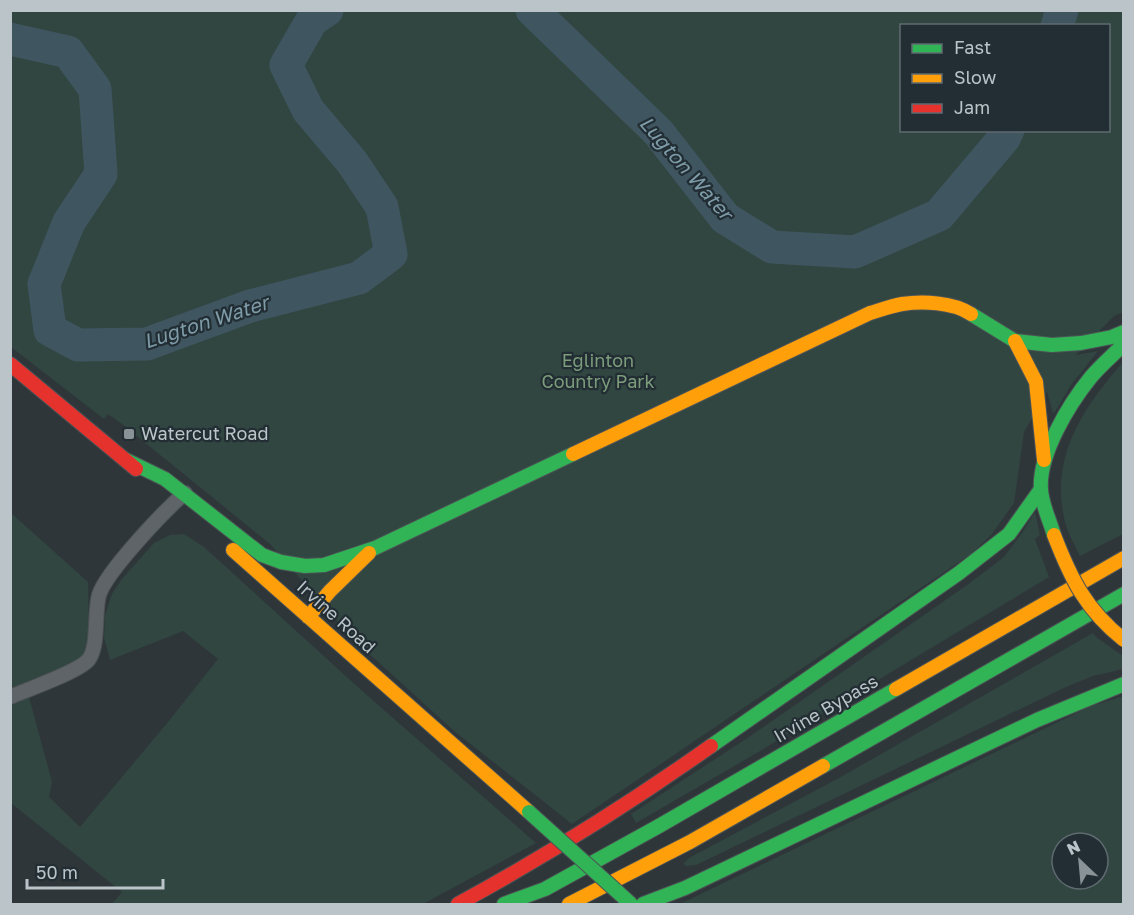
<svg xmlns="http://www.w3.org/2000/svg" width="1134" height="915" font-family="'Golos Text',sans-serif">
	<rect width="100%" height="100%" fill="#2e3639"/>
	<!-- green -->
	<path fill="#314641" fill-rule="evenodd" d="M 10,11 L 1123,11 L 1123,312 L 1114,316 L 1076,355 L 1098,351 L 1071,385 L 1055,412 L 1053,413 L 1047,392 L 1024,432 L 1014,503 L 992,534 L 971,554 L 572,824 L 454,731 L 353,639 L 270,544 L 122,424 L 108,414 L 104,419 L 11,347 ZM 902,26 L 1108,26 L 1108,130 L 902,130 Z
		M 1123,362 L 1123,534 L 1080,556 C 1075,545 1068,534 1065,522 C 1049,457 1083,408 1123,362 Z
		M 1035,512 L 1040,535 L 1035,539 L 1049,577 L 760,751 L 636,823 L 631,814 L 749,737 L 967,585 L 1004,557 L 1022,533 Z
		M 11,513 L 88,582 L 89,634 L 83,657 L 58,672 L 11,690 Z
		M 184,534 L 204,547 L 360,689 L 536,843 L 423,904 L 112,904 L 122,892 L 11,803 L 11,705 L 29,697 L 52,782 L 49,797 L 80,827 L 168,722 L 218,659 L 183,631 L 110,660 L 104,638 L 105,615 L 112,594 L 121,580 L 154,543 L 170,535 Z
		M 1093,633 L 1096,637 L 1123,656 L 1123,669 L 1093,676 L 1066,687 L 696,865 L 685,866 L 684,863 L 689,858 L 839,778 Z
		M 1123,696 L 1123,904 L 680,904 L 1089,707 ZM 1062,843 L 1098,843 L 1098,879 L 1062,879 Z"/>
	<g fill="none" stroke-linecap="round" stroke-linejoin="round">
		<!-- river -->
		<path stroke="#3f5661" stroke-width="33" d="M 532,10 L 658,132 L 725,218 L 772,247 L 855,252 L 939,215 L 1004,138 L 1008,130
			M 1057,26 L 1062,10
			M 10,39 L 68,52 L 95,89 L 101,174 L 69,222 L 44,284 L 50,330 L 78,345 L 147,344 L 250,306 L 359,278 L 391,254 L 382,207 L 352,162 L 308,110 L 286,65 L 312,20 L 327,10"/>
		<!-- street casing -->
		<g stroke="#4c5254" stroke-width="16">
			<path id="street" d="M 10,697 C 26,690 81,671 89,659 C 99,645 94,613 99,595 C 106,572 165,510 185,493"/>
		</g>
		<!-- fast casing -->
		<g stroke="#4c5356" stroke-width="16">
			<path id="fast" d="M 971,314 L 1015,341 L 1052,345 L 1081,343 L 1112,337 L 1124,332
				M 126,460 L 165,479 L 262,555 L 281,562 L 305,566 L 324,565 L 375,548 L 573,454
				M 1054,535 C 1050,521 1042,505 1041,490 C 1038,455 1069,404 1091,377 C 1101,365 1113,355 1124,344
				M 711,746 L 959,573 L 1009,534 L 1041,489
				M 823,766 L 1124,594
				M 504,904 L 545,889 L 659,826 L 896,689
				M 643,904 L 685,888 L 1037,720 L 1124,684"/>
		</g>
		<!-- slow casing -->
		<g stroke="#4c5356" stroke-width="16">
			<path id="slow" d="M 1015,341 L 1036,382 L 1044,460
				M 573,454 L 870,313 C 880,310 891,306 902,304 C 922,301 953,302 971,314
				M 233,550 L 529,812
				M 308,617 L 330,591 L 369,553
				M 896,689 L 1124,558
				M 569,904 L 690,842 L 823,766"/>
		</g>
		<!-- jam casing -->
		<g stroke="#4c5356" stroke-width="16">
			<path id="jam" d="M 10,364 L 136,469
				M 458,904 C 546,856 629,804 711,746"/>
		</g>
		<!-- street -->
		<use href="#street" stroke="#5e6468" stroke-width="14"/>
		<!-- fast -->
		<use href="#fast" stroke="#30b455" stroke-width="14"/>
		<!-- slow -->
		<use href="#slow" stroke="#ff9f0a" stroke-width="14"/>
		<!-- jam -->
		<use href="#jam" stroke="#e5322d" stroke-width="14"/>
		<!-- fast-bridge casing -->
		<g stroke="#4c5356" stroke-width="16" stroke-linecap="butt">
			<path id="fast-bridge" d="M 529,812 L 631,904"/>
		</g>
		<!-- slow-bridge casing -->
		<g stroke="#4c5356" stroke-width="16" stroke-linecap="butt">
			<path id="slow-bridge" d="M 1054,535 C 1071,579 1086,610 1124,640"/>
		</g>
		<!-- fast-bridge -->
		<use href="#fast-bridge" stroke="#30b455" stroke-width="14"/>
		<!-- slow-bridge -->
		<use href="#slow-bridge" stroke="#ff9f0a" stroke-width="14"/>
	</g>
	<!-- markers -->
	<rect fill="#899297" stroke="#222e34" stroke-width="2" x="123" y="428" width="12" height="12" rx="3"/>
	<g text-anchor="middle" stroke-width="4.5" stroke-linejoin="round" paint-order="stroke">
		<!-- park labels -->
		<g font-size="18" fill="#7c9c7b" stroke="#222e34">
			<text x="598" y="367">Eglinton<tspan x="598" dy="21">Country Park</tspan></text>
		</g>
		<!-- poi labels -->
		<g font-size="18" fill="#bac4c9" stroke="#222e34" text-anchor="start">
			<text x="141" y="440">Watercut Road</text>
		</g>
		<!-- street labels -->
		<g font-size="18" fill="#bac4c9" stroke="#222e34">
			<text transform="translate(336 617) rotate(42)" y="6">Irvine Road</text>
			<text transform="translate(826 709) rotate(-30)" y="6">Irvine Bypass</text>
		</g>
		<!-- water labels -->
		<g font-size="20" font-style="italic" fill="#7e9ba8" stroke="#222e34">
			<text transform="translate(686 168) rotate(49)" y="7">Lugton Water</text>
			<text transform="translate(206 322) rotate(-18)" y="7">Lugton Water</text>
		</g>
	</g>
	<!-- border -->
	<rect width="1134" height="915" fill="none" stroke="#bac4c9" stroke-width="24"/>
	<!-- legend -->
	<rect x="900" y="24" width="210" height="108" fill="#222e34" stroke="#5f6a70" stroke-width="1.5"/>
	<rect x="912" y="44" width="30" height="9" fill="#30b455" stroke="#5f6a70" stroke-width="1.5"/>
	<text x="954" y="54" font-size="18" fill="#bac4c9">Fast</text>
	<rect x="912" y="74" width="30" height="9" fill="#ff9f0a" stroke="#5f6a70" stroke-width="1.5"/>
	<text x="954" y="84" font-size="18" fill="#bac4c9">Slow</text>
	<rect x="912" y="104" width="30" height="9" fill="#e5322d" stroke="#5f6a70" stroke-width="1.5"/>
	<text x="954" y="114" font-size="18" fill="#bac4c9">Jam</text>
	<!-- north arrow -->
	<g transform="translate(1080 861) rotate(334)"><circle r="28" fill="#222e34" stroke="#5f6a70" stroke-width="1.5"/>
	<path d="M0-4.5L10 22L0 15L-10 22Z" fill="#899297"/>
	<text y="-9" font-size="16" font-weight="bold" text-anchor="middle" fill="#bac4c9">N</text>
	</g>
	<!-- scale -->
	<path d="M27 879v9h136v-9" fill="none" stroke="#bac4c9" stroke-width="3"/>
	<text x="36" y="879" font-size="18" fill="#bac4c9" stroke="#222e34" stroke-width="4.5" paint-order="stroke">50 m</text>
</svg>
